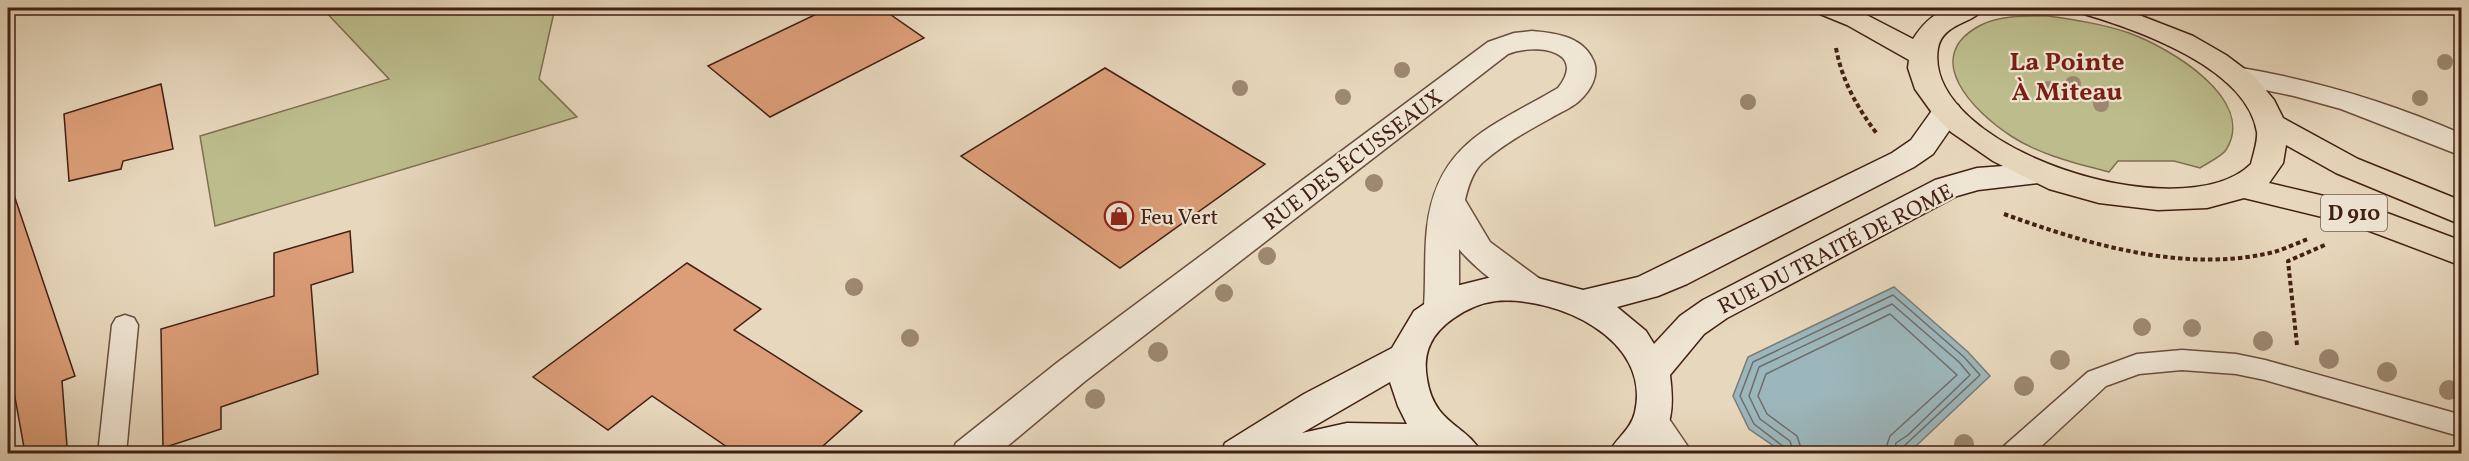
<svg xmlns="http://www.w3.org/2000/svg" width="2469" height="461" font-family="Vollkorn,serif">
	<rect width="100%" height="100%" fill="#e7d7bc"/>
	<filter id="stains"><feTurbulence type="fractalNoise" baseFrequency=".00333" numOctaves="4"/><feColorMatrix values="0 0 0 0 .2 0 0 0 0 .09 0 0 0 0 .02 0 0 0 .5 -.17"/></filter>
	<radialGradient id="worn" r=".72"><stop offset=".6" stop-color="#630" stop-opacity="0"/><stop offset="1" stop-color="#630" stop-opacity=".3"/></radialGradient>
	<!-- green -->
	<path fill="#bcbc8c" stroke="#806e50" stroke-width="1.5" d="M 322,8 L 555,8 L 539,79 L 577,117 L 215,226 L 200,136 L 389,79 Z
		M 2048,16 C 2076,20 2103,24 2129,33 C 2168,47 2258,99 2226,150 C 2221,157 2207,163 2200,168 L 2174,161 L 2118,161 L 2109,172 C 2075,163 2040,155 2011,136 C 1974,112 1919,57 1981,25 C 2001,15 2026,16 2048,16 Z"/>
	<!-- water -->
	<path fill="#9cb7bc" stroke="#787b79" stroke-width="1.5" d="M 1894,287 L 1968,352 L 1990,376 L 1916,446 L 1902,453 L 1784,453 L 1749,429 L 1733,396 L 1748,357 Z"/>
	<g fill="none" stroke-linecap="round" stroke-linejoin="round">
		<!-- shore -->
		<path stroke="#706c68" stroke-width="1.5" d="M 1786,454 L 1784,447 L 1754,424 L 1740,396 L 1753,362 L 1893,295 L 1964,357 L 1980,375 L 1903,447 L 1901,454
			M 1794,454 L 1790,441 L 1760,419 L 1749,396 L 1759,367 L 1892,304 L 1959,362 L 1970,375 L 1908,435 L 1896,443 L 1893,454
			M 1803,454 L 1797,436 L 1767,414 L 1758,396 L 1766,374 L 1890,314 L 1957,375 L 1890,436 L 1884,454"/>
	</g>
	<!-- building -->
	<path fill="#dc9e78" stroke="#432014" stroke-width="1.5" d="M 829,8 L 881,8 L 924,38 L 770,117 L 708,66 Z
		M 1105,68 L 1265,164 L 1120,268 L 961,156 Z
		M 161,84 L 173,149 L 123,161 L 121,169 L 69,181 L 64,114 Z
		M 14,195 L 75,376 L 62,381 L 67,446 L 49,453 L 25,453 L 12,381 L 8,324 L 8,196 Z
		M 350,231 L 353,272 L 311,285 L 318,374 L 221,407 L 221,429 L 163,448 L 161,329 L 274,296 L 274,253 Z
		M 687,263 L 761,309 L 734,330 L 862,411 L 815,453 L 736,453 L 652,396 L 608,430 L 533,377 Z"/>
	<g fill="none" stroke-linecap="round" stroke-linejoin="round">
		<!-- lane casing -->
		<g stroke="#6c4e3e" stroke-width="3">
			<path id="lane" d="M 125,315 L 134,318 L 138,325 L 126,454 L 98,454 L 112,325 L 116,318 Z
				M 2182,350 L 2236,354 L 2265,360 L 2462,415 L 2462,437 L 2265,380 L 2236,374 L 2182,370 L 2139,374 L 2106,386 L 2033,454 L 2000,454 L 2004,446 L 2088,372 L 2137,354 Z
				M 1653,407 L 1663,410 L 1693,454 L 1663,454 L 1639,418 L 1643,410 Z"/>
		</g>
		<!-- street casing -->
		<g stroke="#6c4e3e" stroke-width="3">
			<path id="street" d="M 1532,31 C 1554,33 1581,36 1592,58 C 1601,73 1591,91 1578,102 C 1571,108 1559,113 1551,118 C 1527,131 1502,145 1482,163 C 1472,173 1468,187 1465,200 L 1490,242 L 1540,279 L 1545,288 L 1540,297 C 1536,298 1531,300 1526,300 C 1510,298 1469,262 1459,249 L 1459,297 L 1453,315 L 1441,319 L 1429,315 L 1424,306 C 1426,280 1424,254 1427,228 C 1437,142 1492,127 1558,88 C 1588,50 1535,43 1508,54 L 1084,382 L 998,454 L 951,454 L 956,443 L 1058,362 L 1488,42 L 1514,33 Z
				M 2236,67 C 2314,80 2389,102 2462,134 L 2462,156 L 2341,109 L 2294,96 L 2226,82 L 2221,76 L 2226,70 Z"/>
		</g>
		<!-- secondary casing -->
		<g stroke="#432014" stroke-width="3">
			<path id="secondary" d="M 1947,102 L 1958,105 L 1962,112 L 1933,154 L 1914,167 L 1687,284 L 1658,296 L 1617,307 L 1646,331 L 1654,344 L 1680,316 L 1703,300 L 1935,180 L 1977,168 L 2044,163 L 2055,167 L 2060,174 L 2055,181 L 1978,190 L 1957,196 L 1727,318 L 1704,334 L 1670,375 C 1674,408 1673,426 1652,454 L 1608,454 C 1616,438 1631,430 1635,412 C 1652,338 1556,296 1496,301 C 1480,303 1467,309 1454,318 C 1432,333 1422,352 1427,379 C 1434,425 1467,424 1482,454 L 1220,454 L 1225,443 L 1304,394 L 1392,348 L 1414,311 L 1448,288 L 1496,276 L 1534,277 L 1583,290 L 1638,277 L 1892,153 L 1911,140 L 1936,105 ZM 1390,382 L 1398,406 L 1407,424 L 1347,423 L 1302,433 Z"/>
		</g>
		<!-- primary casing -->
		<g stroke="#432014" stroke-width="3">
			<path id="primary" d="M 1816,8 L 1853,8 L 1913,39 C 1934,7 1948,8 1983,8 C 1975,24 1943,22 1938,48 C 1921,148 2182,232 2251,164 C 2253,155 2258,141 2257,132 C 2247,68 2138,30 2084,14 L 2080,8 L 2121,8 L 2193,36 L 2226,55 L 2254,76 L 2274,100 L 2283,118 L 2358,159 L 2462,201 L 2462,225 L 2336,173 L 2286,145 L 2283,163 L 2269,183 L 2371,207 L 2462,241 L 2462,266 L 2351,224 L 2244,198 L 2207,208 L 2158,210 L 2099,203 L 2049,189 L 1993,161 L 1951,132 L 1933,114 L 1915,89 L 1908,68 L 1909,60 L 1847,25 L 1820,14 Z"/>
		</g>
		<!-- path -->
		<path stroke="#432014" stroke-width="4" stroke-dasharray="4.5 3" stroke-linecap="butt" d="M 1836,48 C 1842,81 1857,107 1877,134
			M 2004,214 C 2087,244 2185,274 2274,252 C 2285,249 2297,243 2308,239
			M 2297,345 L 2288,261 L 2327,244"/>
		<!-- lane -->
		<use href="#lane" fill="#efe5d3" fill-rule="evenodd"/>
		<!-- street -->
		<use href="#street" fill="#efe5d3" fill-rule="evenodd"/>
		<!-- secondary -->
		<use href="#secondary" fill="#efe5d3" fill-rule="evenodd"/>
		<!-- primary -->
		<use href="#primary" fill="#e7d7bc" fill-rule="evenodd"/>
	</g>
	<!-- trees -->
	<g fill="#9d8870">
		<circle cx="2445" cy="62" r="8"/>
		<circle cx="1402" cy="70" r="8"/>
		<circle cx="2073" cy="84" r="8"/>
		<circle cx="1240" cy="88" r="8"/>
		<circle cx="2048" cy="89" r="8"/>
		<circle cx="1343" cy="97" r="8"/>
		<circle cx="2420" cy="98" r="8"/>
		<circle cx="1748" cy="102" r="8"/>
		<circle cx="2101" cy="104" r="8"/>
		<circle cx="1374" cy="183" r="9"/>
		<circle cx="1267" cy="256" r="9"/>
		<circle cx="854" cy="287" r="9"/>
		<circle cx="1224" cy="293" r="9"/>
		<circle cx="2142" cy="327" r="9"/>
		<circle cx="2192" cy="328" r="9"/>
		<circle cx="910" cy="338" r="9"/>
		<circle cx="2263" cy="341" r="10"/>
		<circle cx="1158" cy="352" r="10"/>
		<circle cx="2329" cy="359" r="10"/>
		<circle cx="2060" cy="360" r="10"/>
		<circle cx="2387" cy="372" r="10"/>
		<circle cx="2024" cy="386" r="10"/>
		<circle cx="2449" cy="390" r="10"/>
		<circle cx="1095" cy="399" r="10"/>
		<circle cx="1964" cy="444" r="10"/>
	</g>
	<!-- icons -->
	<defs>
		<g id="shop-ring" transform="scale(1.5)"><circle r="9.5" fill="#efe5d3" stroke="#8f2418" stroke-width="1.5"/><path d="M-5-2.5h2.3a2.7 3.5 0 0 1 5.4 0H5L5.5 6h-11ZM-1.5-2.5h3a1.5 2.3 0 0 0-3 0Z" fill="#8f2418"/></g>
	</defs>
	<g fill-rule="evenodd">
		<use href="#shop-ring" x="1119" y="216"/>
	</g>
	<g text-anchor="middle" stroke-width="4.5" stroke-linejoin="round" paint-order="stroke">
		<!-- shield labels -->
		<rect fill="#efe5d3" stroke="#775b4d" stroke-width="1.5" x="2321" y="195" width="66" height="36" rx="4.5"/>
		<g font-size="21" font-weight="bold" fill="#432014">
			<text x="2354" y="220">D 910</text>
		</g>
		<!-- street labels -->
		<g font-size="22" fill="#432014" stroke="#efe5d3">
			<text transform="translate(1352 159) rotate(-37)" y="8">RUE DES ÉCUSSEAUX</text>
			<text transform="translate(1835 248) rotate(-27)" y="8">RUE DU TRAITÉ DE ROME</text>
		</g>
		<!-- poi labels -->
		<g font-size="22" fill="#432014" stroke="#efe5d3" text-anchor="start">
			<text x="1140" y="224">Feu Vert</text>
		</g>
		<!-- quarter labels -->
		<g font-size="26" font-weight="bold" fill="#7a1f14" stroke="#efe5d3">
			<text x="2067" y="70">La Pointe<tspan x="2067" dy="30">À Miteau</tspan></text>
		</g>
	</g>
	<!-- margin -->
	<rect width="2469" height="461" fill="none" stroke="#e7d7bc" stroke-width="30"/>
	<rect x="9" y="9" width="2451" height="443" fill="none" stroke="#432014" stroke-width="3"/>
	<rect x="15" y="15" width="2439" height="431" fill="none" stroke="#432014" stroke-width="1.5"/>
	<rect width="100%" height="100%" filter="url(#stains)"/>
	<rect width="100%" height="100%" fill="url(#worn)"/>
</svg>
